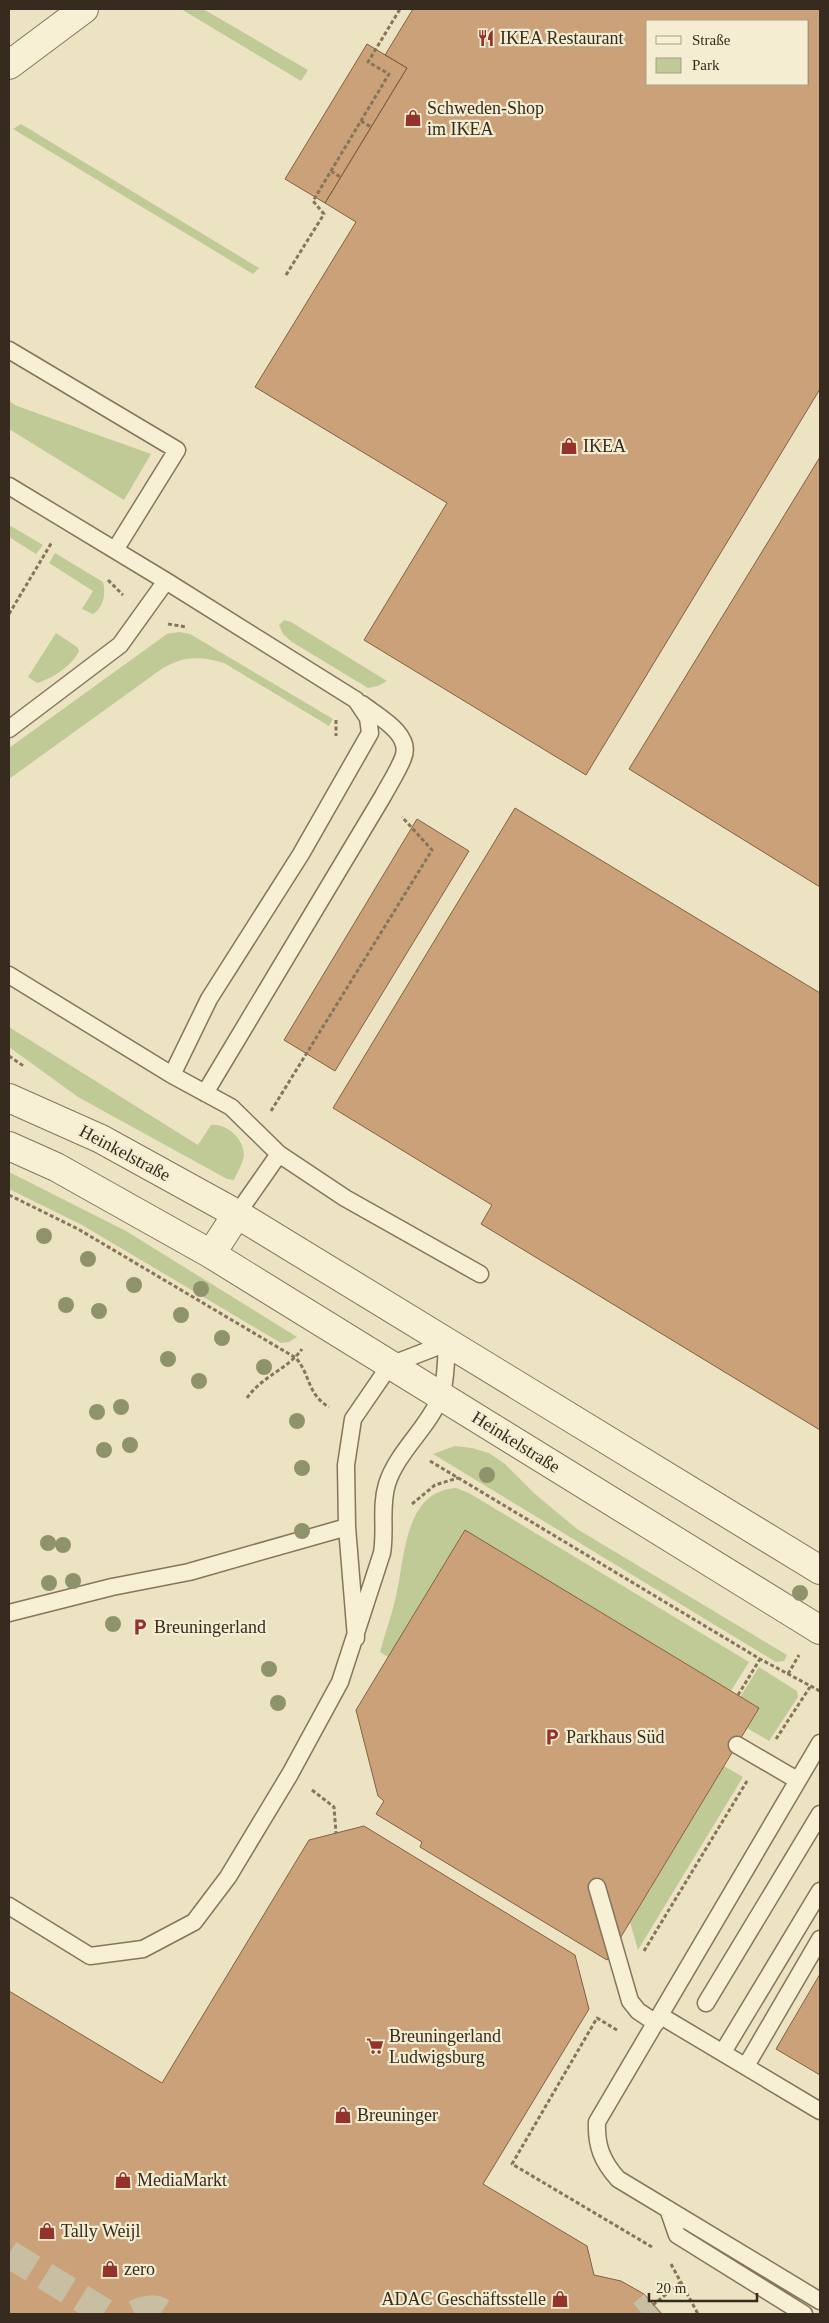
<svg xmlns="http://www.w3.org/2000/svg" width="829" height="2323" font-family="'Times New Roman',serif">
	<rect width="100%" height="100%" fill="#ece3c2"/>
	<!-- green -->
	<path fill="#c0ca96" d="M 181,9 L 203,9 L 308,70 L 301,81 Z
		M 21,124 L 259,268 L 253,274 L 13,129 Z
		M 9,401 L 17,406 L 151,454 L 124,500 L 9,429 Z
		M 9,525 L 43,545 L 36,554 L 9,537 Z
		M 55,553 L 103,582 C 106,593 104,607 93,614 L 82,609 L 93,591 L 49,563 Z
		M 284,620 L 291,622 L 387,681 L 378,686 L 368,688 L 292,642 L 283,634 L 279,625 Z
		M 179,632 L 190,634 L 333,719 L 329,726 L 224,663 C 201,656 184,656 163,668 L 9,779 L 9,748 L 167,634 Z
		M 56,633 L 77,647 L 79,651 C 73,665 52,679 37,683 L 28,677 Z
		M 9,1027 L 198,1145 L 211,1125 C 226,1123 243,1138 244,1154 C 244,1162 237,1172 234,1180 L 227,1179 L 78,1097 L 9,1047 Z
		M 9,1172 L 126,1231 L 297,1337 L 289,1342 L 281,1343 L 82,1225 L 9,1189 Z
		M 455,1446 L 472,1448 L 489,1453 L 505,1464 L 535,1494 L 577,1529 L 787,1655 L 784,1661 L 776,1662 L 433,1454 Z
		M 456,1488 L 469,1493 L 749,1662 L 731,1691 L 465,1530 L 388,1657 L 380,1652 C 385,1633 392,1615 396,1596 C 405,1558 404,1491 456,1488 Z
		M 759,1667 L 797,1691 L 798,1697 L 769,1741 L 747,1728 L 759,1708 L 740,1697 Z
		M 724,1766 L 743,1777 L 638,1950 L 630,1922 Z"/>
	<!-- building -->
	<path fill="#caa179" stroke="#846040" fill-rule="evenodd" d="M 413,9 L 820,9 L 820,389 L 586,775 L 364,640 L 447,503 L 255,387 L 356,222 L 325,203 L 407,68 L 385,55 ZM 648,21 L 808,21 L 808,84 L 648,84 Z
		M 367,44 L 407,68 L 325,203 L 285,179 Z
		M 820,457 L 820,887 L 629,769 Z
		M 515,808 L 820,993 L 820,1430 L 481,1224 L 492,1205 L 333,1108 Z
		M 417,819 L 469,851 L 335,1071 L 284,1040 Z
		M 465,1530 L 759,1708 L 607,1960 L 420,1847 L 422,1842 L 376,1814 L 384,1801 L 378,1796 L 356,1710 Z
		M 364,1826 L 575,1955 L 589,2009 L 483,2184 L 587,2246 L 594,2275 L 621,2281 L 644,2294 L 662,2314 L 9,2314 L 9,1991 L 162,2083 L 309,1840 Z
		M 820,1974 L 820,2075 L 776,2049 Z"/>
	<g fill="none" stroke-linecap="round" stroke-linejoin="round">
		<!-- street-tunnel -->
		<path stroke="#c8bea1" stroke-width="28" stroke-dasharray="28 14" stroke-linecap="butt" d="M 9,2254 L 107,2314
			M 135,2314 C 145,2309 155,2306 164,2314
			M 642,2314 L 653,2305"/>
		<!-- lane casing -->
		<g stroke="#86755a" stroke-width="19">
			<path id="lane" d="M 9,350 L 177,450 L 115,550
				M 9,486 L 166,581 L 356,700 L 368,718 L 370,733 L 301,854 L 209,999 L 172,1075 L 231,1107 L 279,1154 L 237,1214
				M 9,729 L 120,645 L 166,581
				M 9,975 L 172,1075
				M 205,1093 L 383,796 C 390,783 398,771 403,758 C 413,734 377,716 362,704
				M 279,1154 L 345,1198 L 480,1274
				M 9,1613 L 112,1587 L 189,1572 L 347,1527
				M 820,1743 L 597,2122 C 596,2146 602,2161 618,2179 L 820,2301
				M 737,1745 L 797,1780
				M 597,1887 L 630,2001 L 638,2011 L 656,2023
				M 9,1906 L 90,1956 L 143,1949 L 194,1922 L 228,1877 L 290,1774 L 340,1682 L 382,1553 C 386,1530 380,1507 387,1484 C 397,1452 428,1428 441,1396 C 446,1383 446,1358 447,1343 L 390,1365 L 353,1419 L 346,1465 L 347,1527 L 356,1638
				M 706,2003 L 820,1814
				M 661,2016 L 820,2111
				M 723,2052 L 820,1891
				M 746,2066 L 820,1939
				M 668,2209 L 677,2235 L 804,2314"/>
		</g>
		<!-- street casing -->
		<g stroke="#86755a" stroke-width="30">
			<path id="street" d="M 9,65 L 84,9
				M 9,1098 L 101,1139 L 237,1214 L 820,1570
				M 9,1146 L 56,1167 L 211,1254 L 820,1630
				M 211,1254 L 237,1214"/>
		</g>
		<!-- path -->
		<path stroke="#86755a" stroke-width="3" stroke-dasharray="4 2.5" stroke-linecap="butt" d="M 361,121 L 371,127
			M 331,171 L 340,177
			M 286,275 L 324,214 L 313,201 L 389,74 L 368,62 L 400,9
			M 108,580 L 123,595
			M 9,614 L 52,542
			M 168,624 L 187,627
			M 336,720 L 336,736
			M 9,1056 L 25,1067
			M 271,1111 L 432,850 L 402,817
			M 9,1195 L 78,1229 L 296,1358 C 311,1376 307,1394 329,1407
			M 247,1398 C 261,1377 288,1369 302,1349
			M 430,1461 L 760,1659 L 820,1691
			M 412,1504 L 435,1485 L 458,1478
			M 788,1674 L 799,1655
			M 738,1695 L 760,1659
			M 776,1739 L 810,1687
			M 312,1790 L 334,1807 L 336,1833
			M 644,1951 L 747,1781
			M 617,2030 L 597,2018 L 512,2164 L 652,2247
			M 671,2264 L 698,2314
			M 653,2305 L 681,2282"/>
		<!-- lane -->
		<use href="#lane" stroke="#f8f0d5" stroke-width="16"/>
		<!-- street -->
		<use href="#street" stroke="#f8f0d5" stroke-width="28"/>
	</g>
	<!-- trees -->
	<g fill="#8f936c">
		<circle cx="44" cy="1236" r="8"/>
		<circle cx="88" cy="1259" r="8"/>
		<circle cx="134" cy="1285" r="8"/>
		<circle cx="201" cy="1289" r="8"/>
		<circle cx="66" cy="1305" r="8"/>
		<circle cx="99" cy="1311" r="8"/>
		<circle cx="181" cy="1315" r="8"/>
		<circle cx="222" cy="1338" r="8"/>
		<circle cx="168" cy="1359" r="8"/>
		<circle cx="264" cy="1367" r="8"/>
		<circle cx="199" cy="1381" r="8"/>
		<circle cx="121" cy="1407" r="8"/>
		<circle cx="97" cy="1412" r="8"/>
		<circle cx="297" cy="1421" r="8"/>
		<circle cx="130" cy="1445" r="8"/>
		<circle cx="104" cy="1450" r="8"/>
		<circle cx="302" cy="1468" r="8"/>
		<circle cx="487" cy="1475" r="8"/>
		<circle cx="302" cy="1531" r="8"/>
		<circle cx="48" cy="1543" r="8"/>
		<circle cx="63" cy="1545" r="8"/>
		<circle cx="73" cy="1581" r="8"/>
		<circle cx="49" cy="1583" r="8"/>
		<circle cx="800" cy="1593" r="8"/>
		<circle cx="113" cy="1624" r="8"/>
		<circle cx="269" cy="1669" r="8"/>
		<circle cx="278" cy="1703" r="8"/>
	</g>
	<!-- icons -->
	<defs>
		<g id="restaurant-bare" transform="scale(1.35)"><path d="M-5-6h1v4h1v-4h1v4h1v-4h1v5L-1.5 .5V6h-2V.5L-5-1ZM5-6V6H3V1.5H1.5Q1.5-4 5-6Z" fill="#93332c" stroke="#f4edd1" stroke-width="2.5" paint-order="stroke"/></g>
		<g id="shop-bare" transform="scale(1.35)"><path d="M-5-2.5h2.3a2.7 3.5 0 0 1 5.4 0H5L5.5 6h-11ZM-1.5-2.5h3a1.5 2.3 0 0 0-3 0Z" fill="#93332c" stroke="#f4edd1" stroke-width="2.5" paint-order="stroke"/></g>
		<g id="parking-bare" transform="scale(1.35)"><path d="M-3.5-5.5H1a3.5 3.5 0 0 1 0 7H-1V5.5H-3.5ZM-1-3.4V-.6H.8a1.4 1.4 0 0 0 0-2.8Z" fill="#93332c" stroke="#f4edd1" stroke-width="2.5" paint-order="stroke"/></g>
		<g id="supermarket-bare" transform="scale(1.35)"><path d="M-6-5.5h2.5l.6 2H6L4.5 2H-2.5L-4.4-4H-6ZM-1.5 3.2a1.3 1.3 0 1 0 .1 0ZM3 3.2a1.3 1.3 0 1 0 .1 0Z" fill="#93332c" stroke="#f4edd1" stroke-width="2.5" paint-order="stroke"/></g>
	</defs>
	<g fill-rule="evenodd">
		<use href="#restaurant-bare" x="486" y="38"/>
		<use href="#shop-bare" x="413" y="118"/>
		<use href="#shop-bare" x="569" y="446"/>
		<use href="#parking-bare" x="140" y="1627"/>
		<use href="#parking-bare" x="552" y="1737"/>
		<use href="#supermarket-bare" x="375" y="2046"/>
		<use href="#shop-bare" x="343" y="2115"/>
		<use href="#shop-bare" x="123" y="2180"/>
		<use href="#shop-bare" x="47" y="2231"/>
		<use href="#shop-bare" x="110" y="2269"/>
		<use href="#shop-bare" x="560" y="2299"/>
	</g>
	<g text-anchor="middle" stroke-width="4.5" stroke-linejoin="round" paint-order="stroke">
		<!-- poi labels -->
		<g font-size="18" fill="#362b1e" stroke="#f4edd1" text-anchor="start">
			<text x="500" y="44">IKEA Restaurant</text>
			<text x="427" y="114">Schweden-Shop<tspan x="427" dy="21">im IKEA</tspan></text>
			<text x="583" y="452">IKEA</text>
			<text x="154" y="1633">Breuningerland</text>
			<text x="566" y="1743">Parkhaus Süd</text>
			<text x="389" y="2042">Breuningerland<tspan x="389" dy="21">Ludwigsburg</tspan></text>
			<text x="357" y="2121">Breuninger</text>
			<text x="137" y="2186">MediaMarkt</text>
			<text x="61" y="2237">Tally Weijl</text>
			<text x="124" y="2275">zero</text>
			<text x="546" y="2305" text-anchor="end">ADAC Geschäftsstelle</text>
		</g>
		<!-- street labels -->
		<g font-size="18" fill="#362b1e" stroke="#f4edd1">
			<text transform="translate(125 1153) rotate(28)" y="6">Heinkelstraße</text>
			<text transform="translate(516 1442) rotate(32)" y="6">Heinkelstraße</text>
		</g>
	</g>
	<!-- border -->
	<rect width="829" height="2323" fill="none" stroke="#362b1e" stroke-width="20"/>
	<!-- legend -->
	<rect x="646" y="20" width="162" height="65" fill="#f4edd1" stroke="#a89f89"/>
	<rect x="656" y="36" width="25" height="8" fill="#f8f0d5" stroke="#a89f89"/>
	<text x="692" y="45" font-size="15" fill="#362b1e">Straße</text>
	<rect x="656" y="58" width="25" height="15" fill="#c0ca96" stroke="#a89f89"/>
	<text x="692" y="70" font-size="15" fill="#362b1e">Park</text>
	<!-- scale -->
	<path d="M649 2293v8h108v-8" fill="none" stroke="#362b1e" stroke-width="2.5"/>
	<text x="656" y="2293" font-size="15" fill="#362b1e" stroke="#f4edd1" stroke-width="4" paint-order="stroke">20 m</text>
</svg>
